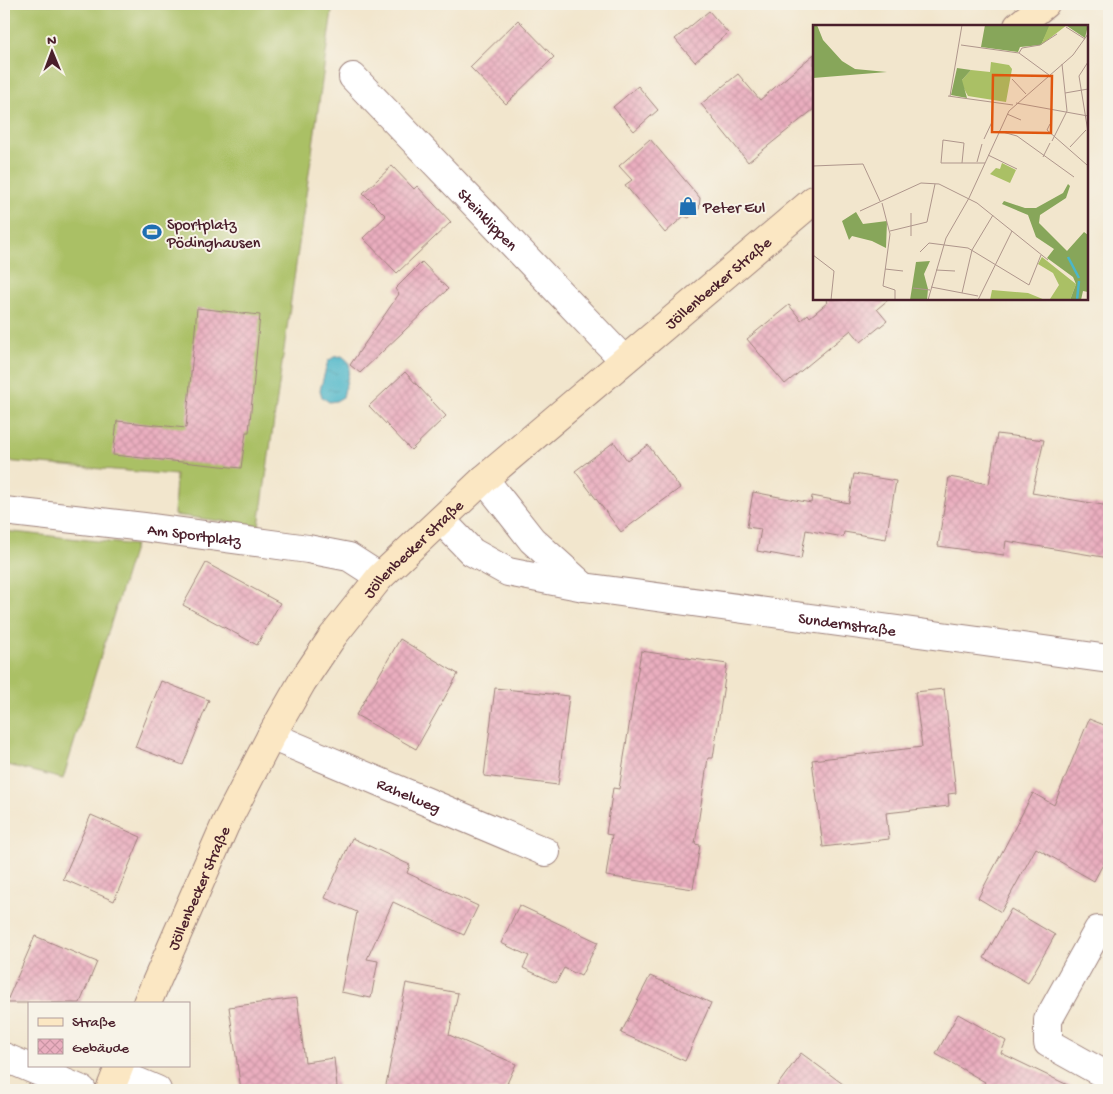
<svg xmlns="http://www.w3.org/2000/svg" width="1113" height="1094" font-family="'Gochi Hand',sans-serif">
	<defs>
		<pattern id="water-ripples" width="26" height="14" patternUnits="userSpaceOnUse" patternTransform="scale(1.25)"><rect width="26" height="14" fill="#4bb6c9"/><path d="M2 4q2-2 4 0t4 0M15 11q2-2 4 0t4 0" fill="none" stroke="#4093a3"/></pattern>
		<pattern id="building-cross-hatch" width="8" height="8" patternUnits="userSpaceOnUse" patternTransform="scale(1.25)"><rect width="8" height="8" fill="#eaaebf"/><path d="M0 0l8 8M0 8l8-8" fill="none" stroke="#ca95a4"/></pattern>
	</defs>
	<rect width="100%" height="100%" fill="#f7f3e8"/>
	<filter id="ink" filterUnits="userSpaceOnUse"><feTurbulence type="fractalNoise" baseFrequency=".02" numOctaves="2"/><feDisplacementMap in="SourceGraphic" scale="10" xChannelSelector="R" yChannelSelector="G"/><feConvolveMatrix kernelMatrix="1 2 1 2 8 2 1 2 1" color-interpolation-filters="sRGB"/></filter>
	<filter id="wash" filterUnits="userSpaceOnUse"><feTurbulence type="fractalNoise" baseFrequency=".0096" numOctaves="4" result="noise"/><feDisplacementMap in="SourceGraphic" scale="20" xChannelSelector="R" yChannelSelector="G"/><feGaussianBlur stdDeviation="1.12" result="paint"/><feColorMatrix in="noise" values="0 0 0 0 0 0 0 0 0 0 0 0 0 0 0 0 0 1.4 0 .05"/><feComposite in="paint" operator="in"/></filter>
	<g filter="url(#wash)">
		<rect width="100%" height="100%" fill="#f2e6cd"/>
		<!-- grass -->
		<path fill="#aac065" stroke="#7a7048" d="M 4,4 L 333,4 L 259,526 L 174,515 L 176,475 L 4,461 Z
			M 4,531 L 135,545 L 63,779 L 4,764 Z"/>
		<!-- water -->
		<path fill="url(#water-ripples)" stroke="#4a6a7a" d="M 342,356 L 348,361 L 350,367 L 343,397 L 336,401 L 329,402 L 322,397 L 320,390 L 328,361 L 334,357 Z"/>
		<g id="blocks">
			<!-- building -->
			<path fill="url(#building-cross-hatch)" d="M 709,11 L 728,33 L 695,62 L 675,39 Z
				M 518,20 L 554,57 L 506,104 L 470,67 Z
				M 814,54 L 814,109 L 748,162 L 701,104 L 738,74 L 760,100 Z
				M 638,86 L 658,110 L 634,131 L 613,107 Z
				M 650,139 L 700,198 L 699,209 L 689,218 L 684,216 L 665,233 L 625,185 L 632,180 L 619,166 Z
				M 392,166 L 414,189 L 417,186 L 451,222 L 397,273 L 363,238 L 386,216 L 363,193 Z
				M 422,262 L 448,289 L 360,373 L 350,365 L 399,294 L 395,289 Z
				M 825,299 L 889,299 L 877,309 L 887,321 L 861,342 L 851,330 L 785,384 L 747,339 L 789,305 L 801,320 L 808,314 L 810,317 L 828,302 Z
				M 197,308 L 260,315 L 249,432 L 246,432 L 241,468 L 113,455 L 117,421 L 186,428 Z
				M 405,372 L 446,416 L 411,450 L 369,406 Z
				M 997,434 L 1044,440 L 1032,493 L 1109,506 L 1109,558 L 1006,541 L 1004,555 L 938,546 L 949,477 L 989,484 Z
				M 614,442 L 627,460 L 648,445 L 680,488 L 621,532 L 575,471 Z
				M 854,474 L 896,481 L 886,539 L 844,532 L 843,537 L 806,530 L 801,559 L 757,551 L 761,529 L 747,527 L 753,492 L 811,503 L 812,496 L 849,503 Z
				M 206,563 L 280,603 L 257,645 L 183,605 Z
				M 400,639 L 458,674 L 416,749 L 356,715 Z
				M 641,651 L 727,664 L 713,758 L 708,758 L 695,844 L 700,845 L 693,889 L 606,876 L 612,835 L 606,834 L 613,788 L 619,789 Z
				M 161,681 L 209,700 L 183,765 L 135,747 Z
				M 495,688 L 569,696 L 558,785 L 484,776 Z
				M 944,689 L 956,793 L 948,794 L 949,806 L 886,813 L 889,839 L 823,847 L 812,760 L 922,747 L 915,692 Z
				M 1089,719 L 1109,727 L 1109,853 L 1094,881 L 1036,848 L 1001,912 L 978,898 L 1033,793 L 1054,805 Z
				M 91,815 L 141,837 L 114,901 L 63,879 Z
				M 352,838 L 410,865 L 407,873 L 478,906 L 464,935 L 393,902 L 367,959 L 378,961 L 371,998 L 341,992 L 357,912 L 325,898 Z
				M 519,905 L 598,942 L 581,976 L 564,968 L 556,983 L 523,968 L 529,956 L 501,943 Z
				M 1011,909 L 1055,935 L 1028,983 L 984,958 Z
				M 35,936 L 97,962 L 80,1003 L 6,1003 Z
				M 650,976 L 711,1003 L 685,1061 L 621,1033 Z
				M 406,983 L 458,993 L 449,1035 L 516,1064 L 504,1090 L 385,1090 Z
				M 297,998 L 305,1062 L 334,1058 L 337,1087 L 315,1090 L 241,1090 L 229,1007 Z
				M 958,1014 L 1006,1041 L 1001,1053 L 1078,1090 L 980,1090 L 985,1082 L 936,1054 Z
				M 801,1053 L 851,1090 L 774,1090 Z"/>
		</g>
	</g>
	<g filter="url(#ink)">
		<use href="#blocks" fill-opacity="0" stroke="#9e827c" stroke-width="1"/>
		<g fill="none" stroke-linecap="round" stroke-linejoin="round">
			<!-- minor casing -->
			<g stroke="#9e827c" stroke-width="30">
				<g id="minor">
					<path id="s1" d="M 353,77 L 624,360"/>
					<path d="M 484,479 L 532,540 L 584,587"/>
					<path id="s2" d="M 4,511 L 144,527 L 308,549 L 349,557 L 380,577"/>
					<path id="s3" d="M 441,520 L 472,552 L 508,572 L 584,587 L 1109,659"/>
					<path id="s4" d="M 271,736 L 546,852"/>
					<path d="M 1098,930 L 1048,1020 L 1048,1043 L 1109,1077"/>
					<path d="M 4,1057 L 82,1090"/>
					<path d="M 117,1073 L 157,1090"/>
				</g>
			</g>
			<!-- secondary casing -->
			<g stroke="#9e827c" stroke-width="30">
				<g id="secondary">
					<path d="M 1018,26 L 1045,4"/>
					<path id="s5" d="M 147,1003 L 225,825 L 271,736 L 302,682 L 333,636 L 380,577 L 484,479 L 814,200"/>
					<path d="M 110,1090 L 120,1065"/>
				</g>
			</g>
			<!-- minor -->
			<use href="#minor" stroke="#fff" stroke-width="28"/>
			<!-- secondary -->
			<use href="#secondary" stroke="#fbe7c3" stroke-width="28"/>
		</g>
	</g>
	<!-- icons -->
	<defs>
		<g id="shop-bare" transform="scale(1.5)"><path d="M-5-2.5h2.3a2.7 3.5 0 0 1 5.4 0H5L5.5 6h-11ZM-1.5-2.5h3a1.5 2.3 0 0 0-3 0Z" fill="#1f6fb2" stroke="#f7f3e8" stroke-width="2.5" paint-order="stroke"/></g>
		<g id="stadium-bare" transform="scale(1.5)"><path d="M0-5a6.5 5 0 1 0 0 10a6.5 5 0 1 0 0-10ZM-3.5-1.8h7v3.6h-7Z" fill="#1f6fb2" stroke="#f7f3e8" stroke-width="2.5" paint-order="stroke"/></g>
	</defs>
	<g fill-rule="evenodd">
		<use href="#shop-bare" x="688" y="206"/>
		<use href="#stadium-bare" x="152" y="232"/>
	</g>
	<g text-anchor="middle" stroke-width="4" stroke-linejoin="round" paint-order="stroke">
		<!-- poi labels -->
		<g font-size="16" fill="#4a1f2b" stroke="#f7f3e8" text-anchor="start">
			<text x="703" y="212">Peter Eul</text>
			<text x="167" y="229">Sportplatz<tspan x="167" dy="18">Pödinghausen</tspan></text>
		</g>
		<!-- street labels -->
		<g font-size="16" fill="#4a1f2b" stroke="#f7f3e8">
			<text dy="6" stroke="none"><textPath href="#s1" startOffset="196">Steinklippen</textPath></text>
			<text dy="6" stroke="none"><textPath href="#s5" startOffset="936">Jöllenbecker Straße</textPath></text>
			<text dy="6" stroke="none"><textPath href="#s2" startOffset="192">Am Sportplatz</textPath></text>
			<text dy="6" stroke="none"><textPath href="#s5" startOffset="531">Jöllenbecker Straße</textPath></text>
			<text dy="6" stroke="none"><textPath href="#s3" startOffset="429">Sundernstraße</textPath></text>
			<text dy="6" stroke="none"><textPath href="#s4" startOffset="150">Rahelweg</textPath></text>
			<text dy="6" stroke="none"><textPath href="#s5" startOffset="126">Jöllenbecker Straße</textPath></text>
		</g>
	</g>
	<!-- overview -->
	<g transform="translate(813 25)">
		<rect width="275" height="275" fill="#f2e6cd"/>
		<path d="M 178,37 L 196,40 L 199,44 L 193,77 L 155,71 L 149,60 L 149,55 L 158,45 L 177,47 ZM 189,138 L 203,145 L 197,158 L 177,149 L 183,143 L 187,144 ZM 229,232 L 263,259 L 257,275 L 237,274 L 246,260 L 240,248 L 225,239 ZM 179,265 L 215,268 L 232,275 L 177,275 Z" fill="#aac065"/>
		<path d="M 0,0 L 4,0 L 10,15 L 29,36 L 42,44 L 74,47 L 0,53 ZM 172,0 L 236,0 L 237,1 L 228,20 L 207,22 L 205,27 L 168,22 ZM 275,0 L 272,13 L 254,1 L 254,0 ZM 144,43 L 158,45 L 149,55 L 154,73 L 138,70 ZM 255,159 L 257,161 L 253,173 L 227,190 L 226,198 L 254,226 L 271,207 L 275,210 L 275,275 L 275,267 L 270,266 L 268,275 L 257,275 L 263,259 L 260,252 L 234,233 L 241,224 L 223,212 L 215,190 L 189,179 L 191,176 L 212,183 L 223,183 L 250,168 ZM 43,187 L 50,199 L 74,196 L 73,223 L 59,216 L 39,211 L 36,215 L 29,196 ZM 117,236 L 111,249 L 115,264 L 114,275 L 97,275 L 103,237 Z" fill="#87a65a"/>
		<path d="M 236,0 L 254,0 L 228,20 L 236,1 Z" fill="#aac065"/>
		<path fill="none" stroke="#4bb6c9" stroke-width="2.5" d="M 255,232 L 266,253M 264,275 L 266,256"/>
		<path fill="none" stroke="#af968c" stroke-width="1" d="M 253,2 L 272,14M 148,20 L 206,28 L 236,50M 206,28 L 209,23 L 227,20 L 244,9M 275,37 L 266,51 L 275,107M 199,54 L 213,69M 252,68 L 275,64M 135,71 L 200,80M 137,71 L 149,0M 203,78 L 275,91M 194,89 L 208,95M 237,99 L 234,105 L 274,140M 186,106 L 204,111 L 261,152M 171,114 L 179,97M 239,116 L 254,86 L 249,39M 257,122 L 273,105M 175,130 L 204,144M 230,132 L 237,118M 164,137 L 169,119M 149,138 L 151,118 L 130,115 L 128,138 L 172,138M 0,141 L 50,139 L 67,176M 69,178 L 77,209 L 70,261 L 82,265 L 82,275M 47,186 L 108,158 L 126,159 L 164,178 L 235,235M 98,188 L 98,211M 77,206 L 114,197 L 122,159M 107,227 L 116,218 L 155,223 L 216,260 L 228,230M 0,230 L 21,246 L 18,275M 72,244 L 90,246M 123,245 L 142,246M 118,262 L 165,271M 100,263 L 117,265M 149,268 L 159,225 L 180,190M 115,275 L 133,213 L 156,173 L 196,86 L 260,30 L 275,9M 165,275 L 199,206"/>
		<path fill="#e0560e" fill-opacity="0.15" stroke="#e0560e" stroke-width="2.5" d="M 180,50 L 239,51 L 238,108 L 179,107 Z"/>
		<rect width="275" height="275" fill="none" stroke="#4a1f2b" stroke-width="2.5"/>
	</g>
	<!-- margin -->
	<rect width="1113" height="1094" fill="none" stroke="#f7f3e8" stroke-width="20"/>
	<!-- legend -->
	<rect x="28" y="1002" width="162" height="65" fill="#f7f3e8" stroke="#b29e9c"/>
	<rect x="38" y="1018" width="25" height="8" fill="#fbe7c3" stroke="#b29e9c"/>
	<text x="72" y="1026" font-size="15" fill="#4a1f2b">Straße</text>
	<rect x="38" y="1039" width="25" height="15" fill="url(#building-cross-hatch)" stroke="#b29e9c"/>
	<text x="72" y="1052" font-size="15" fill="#4a1f2b">Gebäude</text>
	<!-- north arrow -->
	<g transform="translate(52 52) rotate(359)" stroke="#f7f3e8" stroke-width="4" paint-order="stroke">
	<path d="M0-4L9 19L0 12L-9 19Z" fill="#4a1f2b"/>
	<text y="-8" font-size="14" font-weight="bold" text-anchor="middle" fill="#4a1f2b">N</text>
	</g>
</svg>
